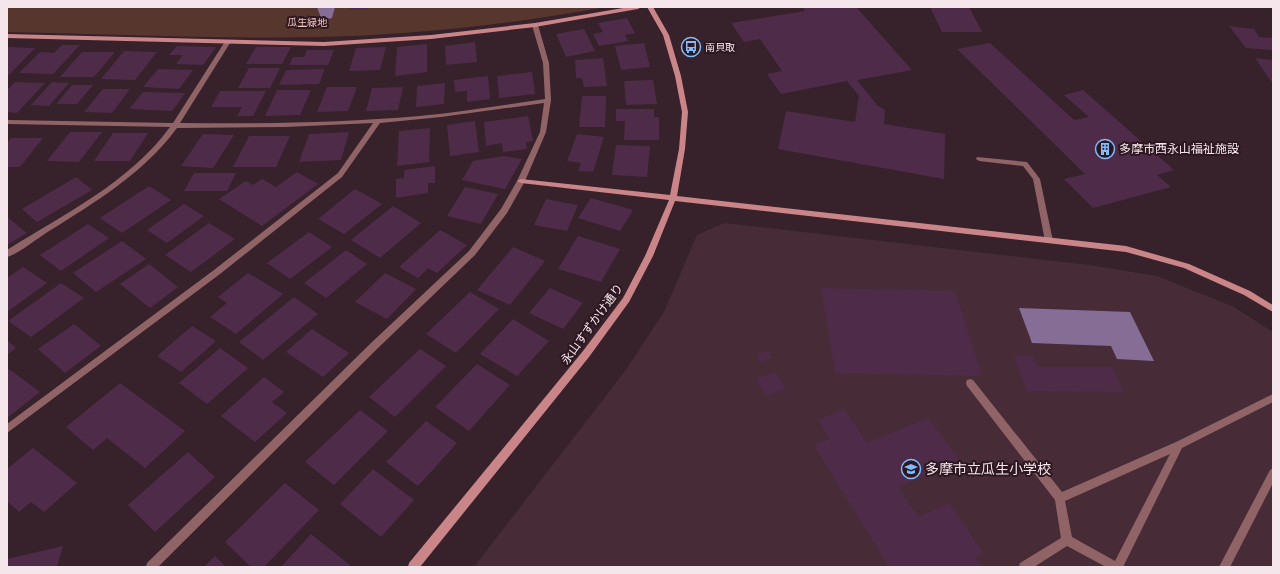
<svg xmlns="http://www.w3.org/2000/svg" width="1280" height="574" font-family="'Exo 2','Noto Sans JP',sans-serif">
	<rect width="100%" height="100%" fill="#37212a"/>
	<!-- built -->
	<path fill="#472c37" d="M 724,223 L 1089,265 L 1157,276 L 1232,306 L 1273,332 L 1273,567 L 474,567 L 625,371 L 664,312 L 697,235 Z"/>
	<!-- green -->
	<path fill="#56362d" d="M 7,7 L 606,7 C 512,24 417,35 321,37 C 217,39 112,34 7,32 Z"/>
	<!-- water -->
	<path fill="#866d96" d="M 317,7 L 335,7 L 332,18 L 324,20 L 321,18 Z
		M 1019,308 L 1130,312 L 1154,361 L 1117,359 L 1111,346 L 1032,343 Z"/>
	<!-- building -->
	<path fill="#4e2c49" d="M 351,7 L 369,7 L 368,9 L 350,10 Z
		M 802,7 L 856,7 L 912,70 L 857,80 L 877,105 L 885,110 L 884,124 L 945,134 L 944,179 L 778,149 L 786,111 L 855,122 L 859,96 L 847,81 L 781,94 L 767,74 L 782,71 L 760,39 L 744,42 L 731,23 L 805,11 Z
		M 930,7 L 969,7 L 982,32 L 942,32 Z
		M 627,18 L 635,33 L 625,35 L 628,41 L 599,46 L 593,34 L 603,32 L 598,23 Z
		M 1229,26 L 1254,29 L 1259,37 L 1273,38 L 1273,50 L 1246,48 Z
		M 584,29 L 595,51 L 566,57 L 556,34 Z
		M 475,42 L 477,62 L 446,65 L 445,46 Z
		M 644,43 L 650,67 L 621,70 L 615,46 Z
		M 990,43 L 1074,120 L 1089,117 L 1064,95 L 1083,90 L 1174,170 L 1157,175 L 1171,187 L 1093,208 L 1064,179 L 1085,174 L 957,49 Z
		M 427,44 L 427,72 L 395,76 L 397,47 Z
		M 62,45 L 80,45 L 53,74 L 19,73 L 40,52 L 54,53 Z
		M 177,46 L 216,47 L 203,65 L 176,64 L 183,55 L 169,55 Z
		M 9,47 L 35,48 L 7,77 L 7,49 Z
		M 256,47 L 291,47 L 282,64 L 246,64 Z
		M 386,47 L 380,70 L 349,71 L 356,48 Z
		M 307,50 L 334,50 L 328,65 L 289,65 L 293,57 L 304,57 Z
		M 124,51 L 157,52 L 135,80 L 101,79 Z
		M 82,52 L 115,52 L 94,77 L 60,77 Z
		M 603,58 L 607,86 L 584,87 L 582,78 L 576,78 L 575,60 Z
		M 1255,58 L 1273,60 L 1273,84 Z
		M 249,68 L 280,68 L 270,88 L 238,88 Z
		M 158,69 L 193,70 L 179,89 L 143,87 Z
		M 325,69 L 319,84 L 279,85 L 286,70 Z
		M 532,72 L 535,94 L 499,98 L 497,76 Z
		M 488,76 L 490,99 L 467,102 L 467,91 L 455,92 L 454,80 Z
		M 653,80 L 657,104 L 626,105 L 624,81 Z
		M 15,82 L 45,83 L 17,113 L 7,112 L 7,90 Z
		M 52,82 L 69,83 L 49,106 L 31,105 Z
		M 445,83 L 444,104 L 416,107 L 417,86 Z
		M 72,85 L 93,85 L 77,104 L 56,104 Z
		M 327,87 L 357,87 L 348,111 L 317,112 Z
		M 403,87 L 398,110 L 366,111 L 372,88 Z
		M 103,89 L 130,89 L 112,113 L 84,112 Z
		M 277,90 L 311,90 L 300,115 L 265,116 Z
		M 220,91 L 266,91 L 253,116 L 237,116 L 242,107 L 211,107 Z
		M 143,92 L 185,93 L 172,111 L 129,109 Z
		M 582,96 L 606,96 L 605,127 L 579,127 Z
		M 616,109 L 654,109 L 654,117 L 659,117 L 659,140 L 624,140 L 625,121 L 616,121 Z
		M 528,116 L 533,141 L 526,142 L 527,149 L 503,152 L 502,143 L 486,146 L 484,122 Z
		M 475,121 L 479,152 L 450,156 L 447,125 Z
		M 430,128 L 429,162 L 397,166 L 399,131 Z
		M 70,132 L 102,132 L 79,162 L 47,161 Z
		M 349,132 L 341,160 L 299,162 L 309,134 Z
		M 113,133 L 148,133 L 130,161 L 94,161 Z
		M 203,134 L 234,135 L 213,168 L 181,166 Z
		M 577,134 L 604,137 L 593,172 L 578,171 L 581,163 L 567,161 Z
		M 249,136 L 290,136 L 276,167 L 233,167 Z
		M 11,138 L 43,138 L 20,167 L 7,167 L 7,143 Z
		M 616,145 L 650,146 L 647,177 L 612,175 Z
		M 504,156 L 522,159 L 505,189 L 462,180 L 473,161 Z
		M 435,166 L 435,183 L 428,183 L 428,193 L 396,198 L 396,179 L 404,178 L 404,170 Z
		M 297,172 L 318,184 L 262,226 L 219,199 L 246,181 L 253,185 L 262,179 L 276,187 Z
		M 194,173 L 236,173 L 227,191 L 184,191 Z
		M 76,177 L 92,190 L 37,222 L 22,209 Z
		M 149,186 L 171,200 L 122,233 L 100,218 Z
		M 465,187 L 498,194 L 481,224 L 447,216 Z
		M 355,189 L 382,204 L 344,234 L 318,219 Z
		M 591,198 L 633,210 L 620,231 L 578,218 Z
		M 546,199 L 578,205 L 567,231 L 534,225 Z
		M 184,204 L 204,216 L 167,243 L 147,230 Z
		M 393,206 L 421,223 L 380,258 L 351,240 Z
		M 7,217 L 27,233 L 7,245 Z
		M 209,223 L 235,239 L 191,272 L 165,255 Z
		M 88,224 L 109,238 L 61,271 L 40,255 Z
		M 440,230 L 467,245 L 437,273 L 428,268 L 418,278 L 399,267 Z
		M 309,232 L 332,247 L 290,279 L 267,263 Z
		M 578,236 L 620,249 L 601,282 L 558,269 Z
		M 122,241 L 146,259 L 96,292 L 73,273 Z
		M 513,247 L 545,261 L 510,305 L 477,290 Z
		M 346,250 L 367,264 L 326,298 L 304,283 Z
		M 149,264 L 178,287 L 150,308 L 120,284 Z
		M 23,267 L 47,283 L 7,312 L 7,278 Z
		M 248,273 L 283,294 L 236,334 L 210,317 L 227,303 L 218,297 Z
		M 385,273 L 416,289 L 387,319 L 355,302 Z
		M 61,283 L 84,298 L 31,337 L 8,321 Z
		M 550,288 L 583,303 L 563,329 L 529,313 Z
		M 821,288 L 955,291 L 982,376 L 835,373 Z
		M 470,292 L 499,309 L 456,353 L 426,334 Z
		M 294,297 L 318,314 L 263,360 L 239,342 Z
		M 513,319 L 549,341 L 517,376 L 480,354 Z
		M 74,324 L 101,346 L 65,373 L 38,349 Z
		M 192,326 L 216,341 L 181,372 L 157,356 Z
		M 312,329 L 349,353 L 323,377 L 286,352 Z
		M 7,340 L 16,348 L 7,355 Z
		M 220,348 L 248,368 L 207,404 L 179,383 Z
		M 420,349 L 446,366 L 395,417 L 369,397 Z
		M 768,351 L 772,358 L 760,362 L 756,355 Z
		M 1014,356 L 1033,356 L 1038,367 L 1112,367 L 1123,392 L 1027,391 Z
		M 477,364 L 510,385 L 469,431 L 435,407 Z
		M 9,369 L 40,392 L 7,418 L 7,370 Z
		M 776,372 L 786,389 L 766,396 L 756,379 Z
		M 264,377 L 284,392 L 272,402 L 287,413 L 255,442 L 221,416 Z
		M 120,383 L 185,431 L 145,468 L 107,438 L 93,450 L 66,427 Z
		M 844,409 L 867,443 L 928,418 L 959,460 L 898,487 L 918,517 L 949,503 L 983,553 L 975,557 L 982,567 L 889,567 L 814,445 L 830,439 L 818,420 Z
		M 360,410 L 388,431 L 334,485 L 305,462 Z
		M 426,421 L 457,443 L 418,486 L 386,462 Z
		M 33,448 L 77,483 L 44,512 L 31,502 L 19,512 L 7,501 L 7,469 Z
		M 188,452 L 215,477 L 155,532 L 128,505 Z
		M 373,469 L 414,500 L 381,537 L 340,504 Z
		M 285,483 L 319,510 L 264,567 L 251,567 L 225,542 Z
		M 311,534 L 350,565 L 348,567 L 281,567 Z
		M 63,546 L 57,567 L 7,567 L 7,559 Z
		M 215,556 L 226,567 L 204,567 Z"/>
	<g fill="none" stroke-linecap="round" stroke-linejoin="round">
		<!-- lane -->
		<path fill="#906467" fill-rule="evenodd" d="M 977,157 L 1027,162 L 1040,179 L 1053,241 L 1052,243 L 1046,243 L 1045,241 L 1033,179 L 1023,166 L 979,161 L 976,159 Z
			M 970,379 L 973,380 L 1062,492 L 1176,442 L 1273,394 L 1273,402 L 1182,448 L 1123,567 L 1106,567 L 1067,546 L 1034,567 L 1019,567 L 1020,563 L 1061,538 L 1055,500 L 967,386 L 966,383 L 967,380 ZM 1170,454 L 1115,561 L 1072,537 L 1065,501 Z
			M 1273,468 L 1273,483 L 1230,567 L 1219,567 L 1270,470 Z"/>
		<!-- street -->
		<path fill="#906467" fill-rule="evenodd" d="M 535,23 L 538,25 L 549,63 L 551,100 L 546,132 L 525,181 L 507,213 L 475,255 L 377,349 L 158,567 L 146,567 L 147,563 L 371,343 L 469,251 L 501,209 L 517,181 L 540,132 L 544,103 L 441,117 L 380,123 L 342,177 L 220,274 L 7,433 L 7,424 L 214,270 L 338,173 L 373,123 L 285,127 L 177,128 C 143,174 94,203 46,233 C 35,240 20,253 7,257 L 7,250 C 64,214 129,183 170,127 L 7,124 L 7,120 L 173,123 L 224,43 L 227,41 L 230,43 L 180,123 C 259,124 339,123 419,116 C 461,112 503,105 545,99 L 543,63 L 532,25 Z"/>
		<!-- secondary -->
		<path fill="#ca8589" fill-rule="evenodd" d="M 629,7 L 641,7 L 638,9 L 535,27 L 431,39 L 324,46 L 7,38 L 7,34 L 324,42 L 431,35 L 535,23 Z
			M 647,7 L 653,7 L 669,35 L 681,76 L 688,112 L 685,149 L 677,196 L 1126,246 L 1189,264 L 1250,291 L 1273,305 L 1273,312 L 1244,295 L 1184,268 L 1126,252 L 675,201 L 653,256 L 629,302 L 589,357 L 420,567 L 408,567 L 409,563 L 583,351 L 623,298 L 645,256 L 669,200 L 521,183 L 517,181 L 521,179 L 670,195 L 679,149 L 682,112 L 675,76 L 663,35 Z"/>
	</g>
	<!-- icons -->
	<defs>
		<g id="bus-ring" transform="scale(1)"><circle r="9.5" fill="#2d1720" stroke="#7fbdfa" stroke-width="1.5"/><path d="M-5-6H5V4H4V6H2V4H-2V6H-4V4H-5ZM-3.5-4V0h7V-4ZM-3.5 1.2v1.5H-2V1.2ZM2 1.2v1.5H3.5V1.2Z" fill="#7fbdfa"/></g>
		<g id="building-ring" transform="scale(1)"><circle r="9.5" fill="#2d1720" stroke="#7fbdfa" stroke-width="1.5"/><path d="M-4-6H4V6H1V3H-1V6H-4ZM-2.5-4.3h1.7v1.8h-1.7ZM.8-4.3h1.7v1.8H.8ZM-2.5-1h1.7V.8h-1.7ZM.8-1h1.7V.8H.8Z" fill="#7fbdfa"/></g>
		<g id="school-ring" transform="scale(1)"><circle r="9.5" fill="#2d1720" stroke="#7fbdfa" stroke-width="1.5"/><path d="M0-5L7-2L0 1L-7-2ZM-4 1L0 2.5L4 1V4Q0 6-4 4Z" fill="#7fbdfa"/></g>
	</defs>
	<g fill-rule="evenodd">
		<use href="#bus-ring" x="691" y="47"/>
		<use href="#building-ring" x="1105" y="149"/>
		<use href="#school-ring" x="911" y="469"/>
	</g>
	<g text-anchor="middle" stroke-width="4" stroke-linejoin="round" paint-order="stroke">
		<!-- far-park labels -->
		<g font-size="10" fill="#f6c6b9" stroke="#2d1720">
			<text x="307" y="26">瓜生緑地</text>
		</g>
		<!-- far-poi labels -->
		<g font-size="10" fill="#f5e6eb" stroke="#2d1720" text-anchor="start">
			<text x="705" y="51">南貝取</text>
		</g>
		<!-- poi labels -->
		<g font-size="12" fill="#f5e6eb" stroke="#2d1720" text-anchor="start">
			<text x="1119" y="153">多摩市西永山福祉施設</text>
		</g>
		<!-- street labels -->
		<g font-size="12" fill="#f5e6eb" stroke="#2d1720">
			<text transform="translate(592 324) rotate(-54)" y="4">永山すずかけ通り</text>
		</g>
		<!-- near-poi labels -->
		<g font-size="14" fill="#f5e6eb" stroke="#2d1720" text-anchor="start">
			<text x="925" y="474">多摩市立瓜生小学校</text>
		</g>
	</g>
	<!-- border -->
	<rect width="1280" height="574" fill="none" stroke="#f5e6eb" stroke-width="16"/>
</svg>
